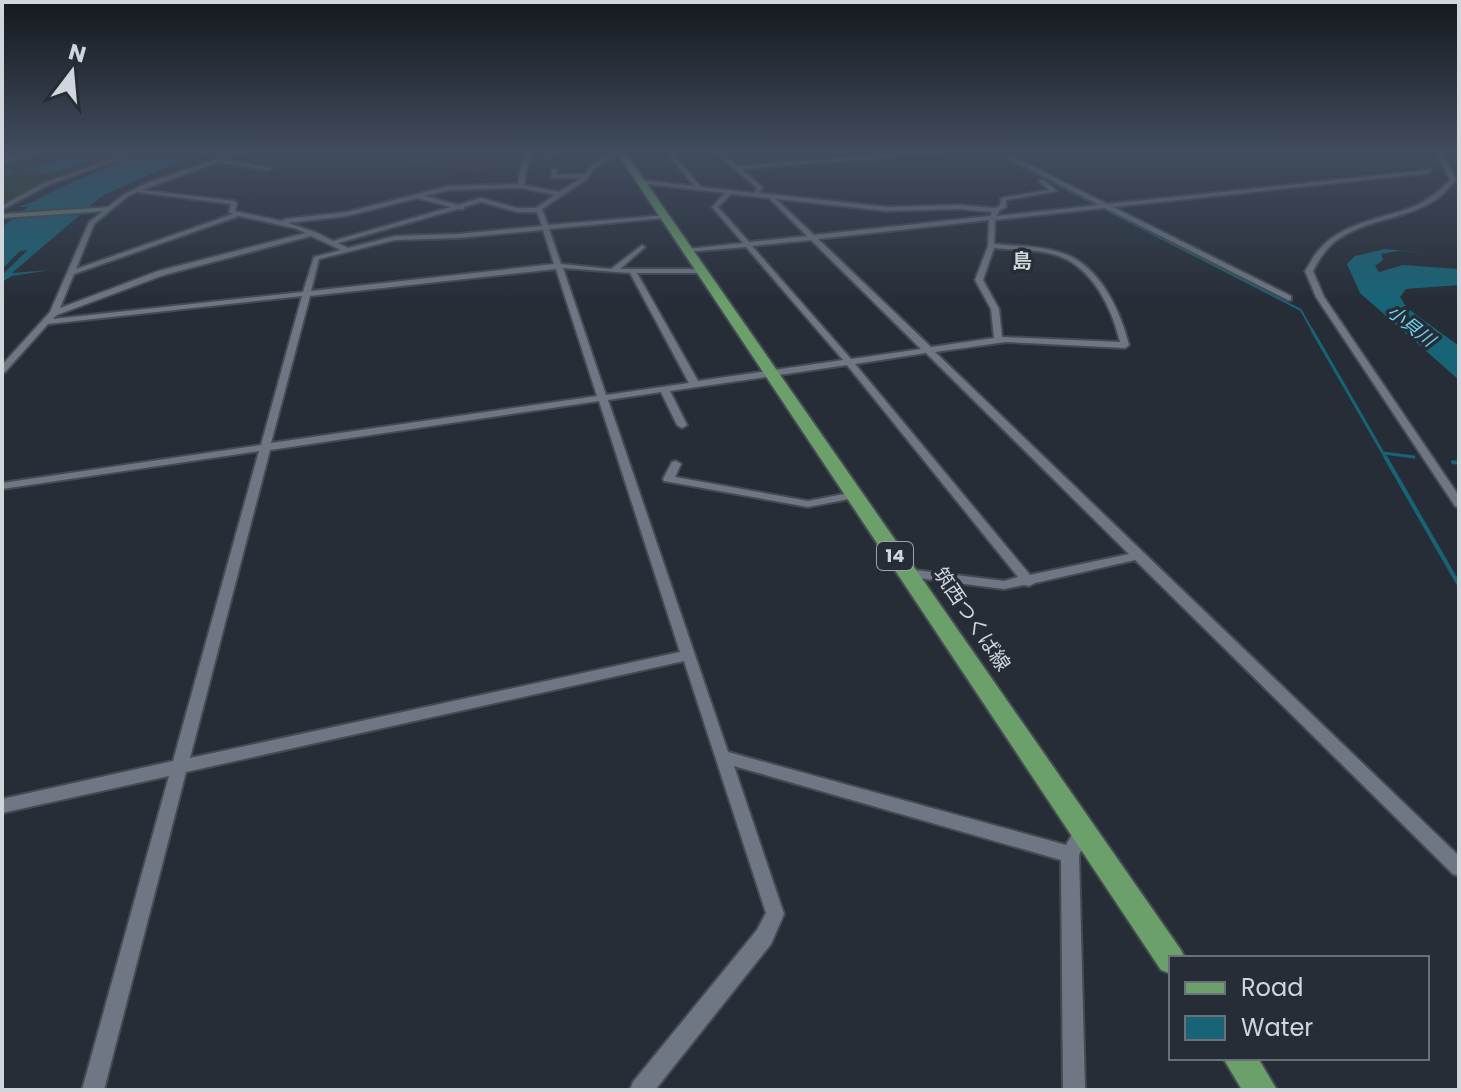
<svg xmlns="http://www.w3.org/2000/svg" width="1461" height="1092" font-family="Poppins,'Noto Sans JP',sans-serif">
	<rect width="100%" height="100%" fill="#262d37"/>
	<!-- education -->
	<path fill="#3f2e39" d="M 392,151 L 532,151 L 525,159 L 505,157 L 483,171 L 373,159 Z"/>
	<!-- green -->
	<path fill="#2b4029" d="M 49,151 L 121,155 L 46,183 L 2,206 L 2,164 Z"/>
	<!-- water -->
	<path fill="#186477" d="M 151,151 L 202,151 L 102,196 L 12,273 L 51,270 L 12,276 L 2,282 L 3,274 L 28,250 L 20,251 L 2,269 L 2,227 L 28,207 L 17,207 C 34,203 46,194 62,187 C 92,173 120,161 151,151 Z
		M 73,156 L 100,158 L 49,174 L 26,171 Z
		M 1385,249 L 1425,253 L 1398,251 L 1381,254 L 1383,260 L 1375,266 L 1379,272 L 1403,265 L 1459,269 L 1459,285 L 1406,289 L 1400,297 L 1407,308 L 1459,346 L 1459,380 L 1360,293 L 1347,264 L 1355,256 Z"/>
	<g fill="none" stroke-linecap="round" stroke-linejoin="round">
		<!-- stream-far2 -->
		<path stroke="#186477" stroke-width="2" d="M 991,151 L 1301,310 L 1313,332
			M 5,176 L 13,172 L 7,171"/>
		<!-- stream-far1 -->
		<path stroke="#186477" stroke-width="3" d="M 1312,330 L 1387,460
			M 1383,453 L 1414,457"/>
		<!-- stream -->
		<path stroke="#186477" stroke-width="4" d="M 1386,458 L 1459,585
			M 1453,462 L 1459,463"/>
		<!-- street casing -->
		<g stroke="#454b53" stroke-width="4">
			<path id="street" d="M 60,151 L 120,151 L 122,152 L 119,154 Z
				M 134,151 L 141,151 L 48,185 L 2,210 L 2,206 L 44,183 Z
				M 203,151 L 228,151 L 231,153 L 201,154 Z
				M 241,151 L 248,151 L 224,160 L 271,168 L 268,170 L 218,162 L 142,190 L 234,201 L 237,203 L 235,211 L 282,221 L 285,219 L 347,212 L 449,186 L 518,184 L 522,161 L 532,151 L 538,151 L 528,161 L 524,185 L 559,192 L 582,178 L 551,178 L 552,168 L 557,169 L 556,175 L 585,174 C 592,163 609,152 622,151 L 594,168 L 587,179 L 542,209 L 548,225 L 666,215 L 667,216 L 664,218 L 549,229 L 561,264 L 611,269 L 642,245 L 645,247 L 644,248 L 620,269 L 703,269 L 704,271 L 700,273 L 637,273 L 698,381 L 843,360 L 746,247 L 685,252 L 685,250 L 687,249 L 743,243 L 712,207 L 725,193 L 638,183 L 640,180 L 694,186 L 666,151 L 670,151 L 701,187 L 754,193 L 757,188 L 714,151 L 719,151 L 737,166 L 941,151 L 939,153 L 741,169 L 762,187 L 759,193 L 887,207 L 959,205 L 995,208 L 1000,206 L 1001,198 L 1049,190 L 1039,181 L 1042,179 L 1057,191 L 1006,200 L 1006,207 L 999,211 L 997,216 L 1099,205 L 996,151 L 1001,151 L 1107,204 L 1431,170 L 1429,173 L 1113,207 L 1291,296 L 1291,300 L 1288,300 L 1105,208 L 995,220 L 994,244 C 1017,246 1041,246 1062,253 C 1100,265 1120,310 1129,345 L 1125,348 L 1006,342 L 935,352 L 1459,856 L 1459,876 L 1453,874 L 1135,560 L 1035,583 L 1029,586 L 1024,585 L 1004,589 L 903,576 L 901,573 L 903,570 L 907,569 L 1004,581 L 1018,577 L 847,365 L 670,391 L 687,425 L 682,428 L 677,425 L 661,392 L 608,400 L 728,752 L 1066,845 L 1077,826 L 1083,824 L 1089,826 L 1091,832 L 1079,855 L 1085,1090 L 1063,1090 L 1061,860 L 734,766 L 784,914 L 771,944 L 655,1090 L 630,1090 L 633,1082 L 757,930 L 766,913 L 684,661 L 186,772 L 104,1090 L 82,1090 L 169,776 L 2,813 L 2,799 L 173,761 L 259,451 L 2,489 L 2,483 L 261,445 L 302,296 L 48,324 L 5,372 L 2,373 L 2,365 L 50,312 L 89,222 L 123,195 L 149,182 ZM 521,188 L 555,195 L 536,208 L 517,208 L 481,198 L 458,205 L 425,196 L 449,190 ZM 137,192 L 231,204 L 229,212 L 233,214 L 76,269 L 94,224 L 127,197 ZM 731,194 L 769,198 L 807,236 L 749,242 L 718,207 ZM 418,198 L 451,207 L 333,241 L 315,232 L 288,223 L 347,216 ZM 776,199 L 887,211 L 959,209 L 992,212 L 990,216 L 814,235 ZM 481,202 L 517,212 L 537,212 L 542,226 L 458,234 L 395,236 L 348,248 L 338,243 L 458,209 L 464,209 L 464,207 ZM 239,216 L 294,228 L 306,233 L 158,271 L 60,308 L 74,274 ZM 989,220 L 988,246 L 975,280 L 991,309 L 994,338 L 931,347 L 818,239 ZM 543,230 L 554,264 L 311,291 L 319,259 L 395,240 L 458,238 ZM 311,236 L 341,250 L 314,257 L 303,292 L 53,319 L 57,315 L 164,275 ZM 811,240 L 921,349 L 851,359 L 752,246 ZM 994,248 C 1014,250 1036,249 1056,255 C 1092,266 1112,308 1120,342 L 1002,337 L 999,309 L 983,280 ZM 563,268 L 630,273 L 689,383 L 606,395 ZM 556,269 L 597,396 L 271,443 L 310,296 ZM 926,353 L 1129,554 L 1030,575 L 855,364 ZM 599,401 L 680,652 L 190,758 L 270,450 Z
				M 551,151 L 556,151 L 549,159 L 545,159 Z
				M 1436,151 L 1441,151 L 1456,180 C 1450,186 1445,193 1438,198 C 1409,219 1370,218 1340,238 C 1327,246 1320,258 1313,271 L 1324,297 L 1459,496 L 1459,507 L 1455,506 L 1316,297 L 1305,271 C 1310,264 1313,256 1319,250 C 1342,222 1383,219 1415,206 C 1429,200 1439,191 1450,180 Z
				M 676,461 L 681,464 L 675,477 L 808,501 L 854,492 L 860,495 L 854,498 L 808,507 L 664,481 L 663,479 L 672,462 Z"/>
		</g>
		<!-- secondary casing -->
		<g stroke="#454b53" stroke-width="4">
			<path id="secondary" d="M 35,151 L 45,151 L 2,163 L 2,159 Z
				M 110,207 L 107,211 L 2,218 L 2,214 Z"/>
		</g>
		<!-- primary casing -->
		<g stroke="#454b53" stroke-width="4">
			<path id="primary" d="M 616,151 L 624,151 L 1181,950 L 1185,958 L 1171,958 L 1171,974 L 1161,970 Z
				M 1223,1058 L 1258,1058 L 1277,1090 L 1242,1090 Z"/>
		</g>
		<!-- street -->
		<use href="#street" fill="#707784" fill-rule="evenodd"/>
		<!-- secondary -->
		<use href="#secondary" fill="#6e8b77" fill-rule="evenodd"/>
		<!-- primary -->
		<use href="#primary" fill="#6ca06b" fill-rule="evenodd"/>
	</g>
	<!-- sky -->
	<linearGradient id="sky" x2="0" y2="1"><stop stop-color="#15191e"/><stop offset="0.5" stop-color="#414c5e"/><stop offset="1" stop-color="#414c5e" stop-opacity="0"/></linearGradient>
	<rect width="1461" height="304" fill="url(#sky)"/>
	<g text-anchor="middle" stroke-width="7" stroke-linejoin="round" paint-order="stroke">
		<!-- far-water labels -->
		<g font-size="18" font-style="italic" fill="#6cd6f3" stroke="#262d37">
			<text transform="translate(1411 326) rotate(38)" y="6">小貝川</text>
		</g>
		<!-- shield labels -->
		<rect fill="#262d37" stroke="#9ea3aa" stroke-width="2" x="877" y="542" width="36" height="28" rx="6"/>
		<g font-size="18" font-weight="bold" fill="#d1d5dc">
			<text x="895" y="562">14</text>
		</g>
		<!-- far-quarter labels -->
		<g font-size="20" font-weight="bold" fill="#d1d5dc" stroke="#262d37">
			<text x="1022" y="268">島</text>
		</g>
		<!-- street labels -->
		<g font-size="20" fill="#d1d5dc" stroke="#262d37">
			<text transform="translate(972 619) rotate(56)" y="7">筑西つくば線</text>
		</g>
	</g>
	<!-- border -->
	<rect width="1461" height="1092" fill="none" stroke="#d1d5dc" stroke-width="8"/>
	<!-- legend -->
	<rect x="1169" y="956" width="260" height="104" fill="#262d37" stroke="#6a7079" stroke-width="2"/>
	<rect x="1185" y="982" width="40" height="12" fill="#6ca06b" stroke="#6a7079" stroke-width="2"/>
	<text x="1241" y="996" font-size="24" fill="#d1d5dc">Road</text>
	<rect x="1185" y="1016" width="40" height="24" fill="#186477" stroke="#6a7079" stroke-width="2"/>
	<text x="1241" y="1036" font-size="24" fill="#d1d5dc">Water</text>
	<!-- north arrow -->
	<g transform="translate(72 72) rotate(16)" stroke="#262d37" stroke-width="6" paint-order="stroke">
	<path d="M0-6L14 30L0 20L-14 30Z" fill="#d1d5dc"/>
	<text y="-12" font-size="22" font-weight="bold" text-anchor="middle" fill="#d1d5dc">N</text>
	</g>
</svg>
